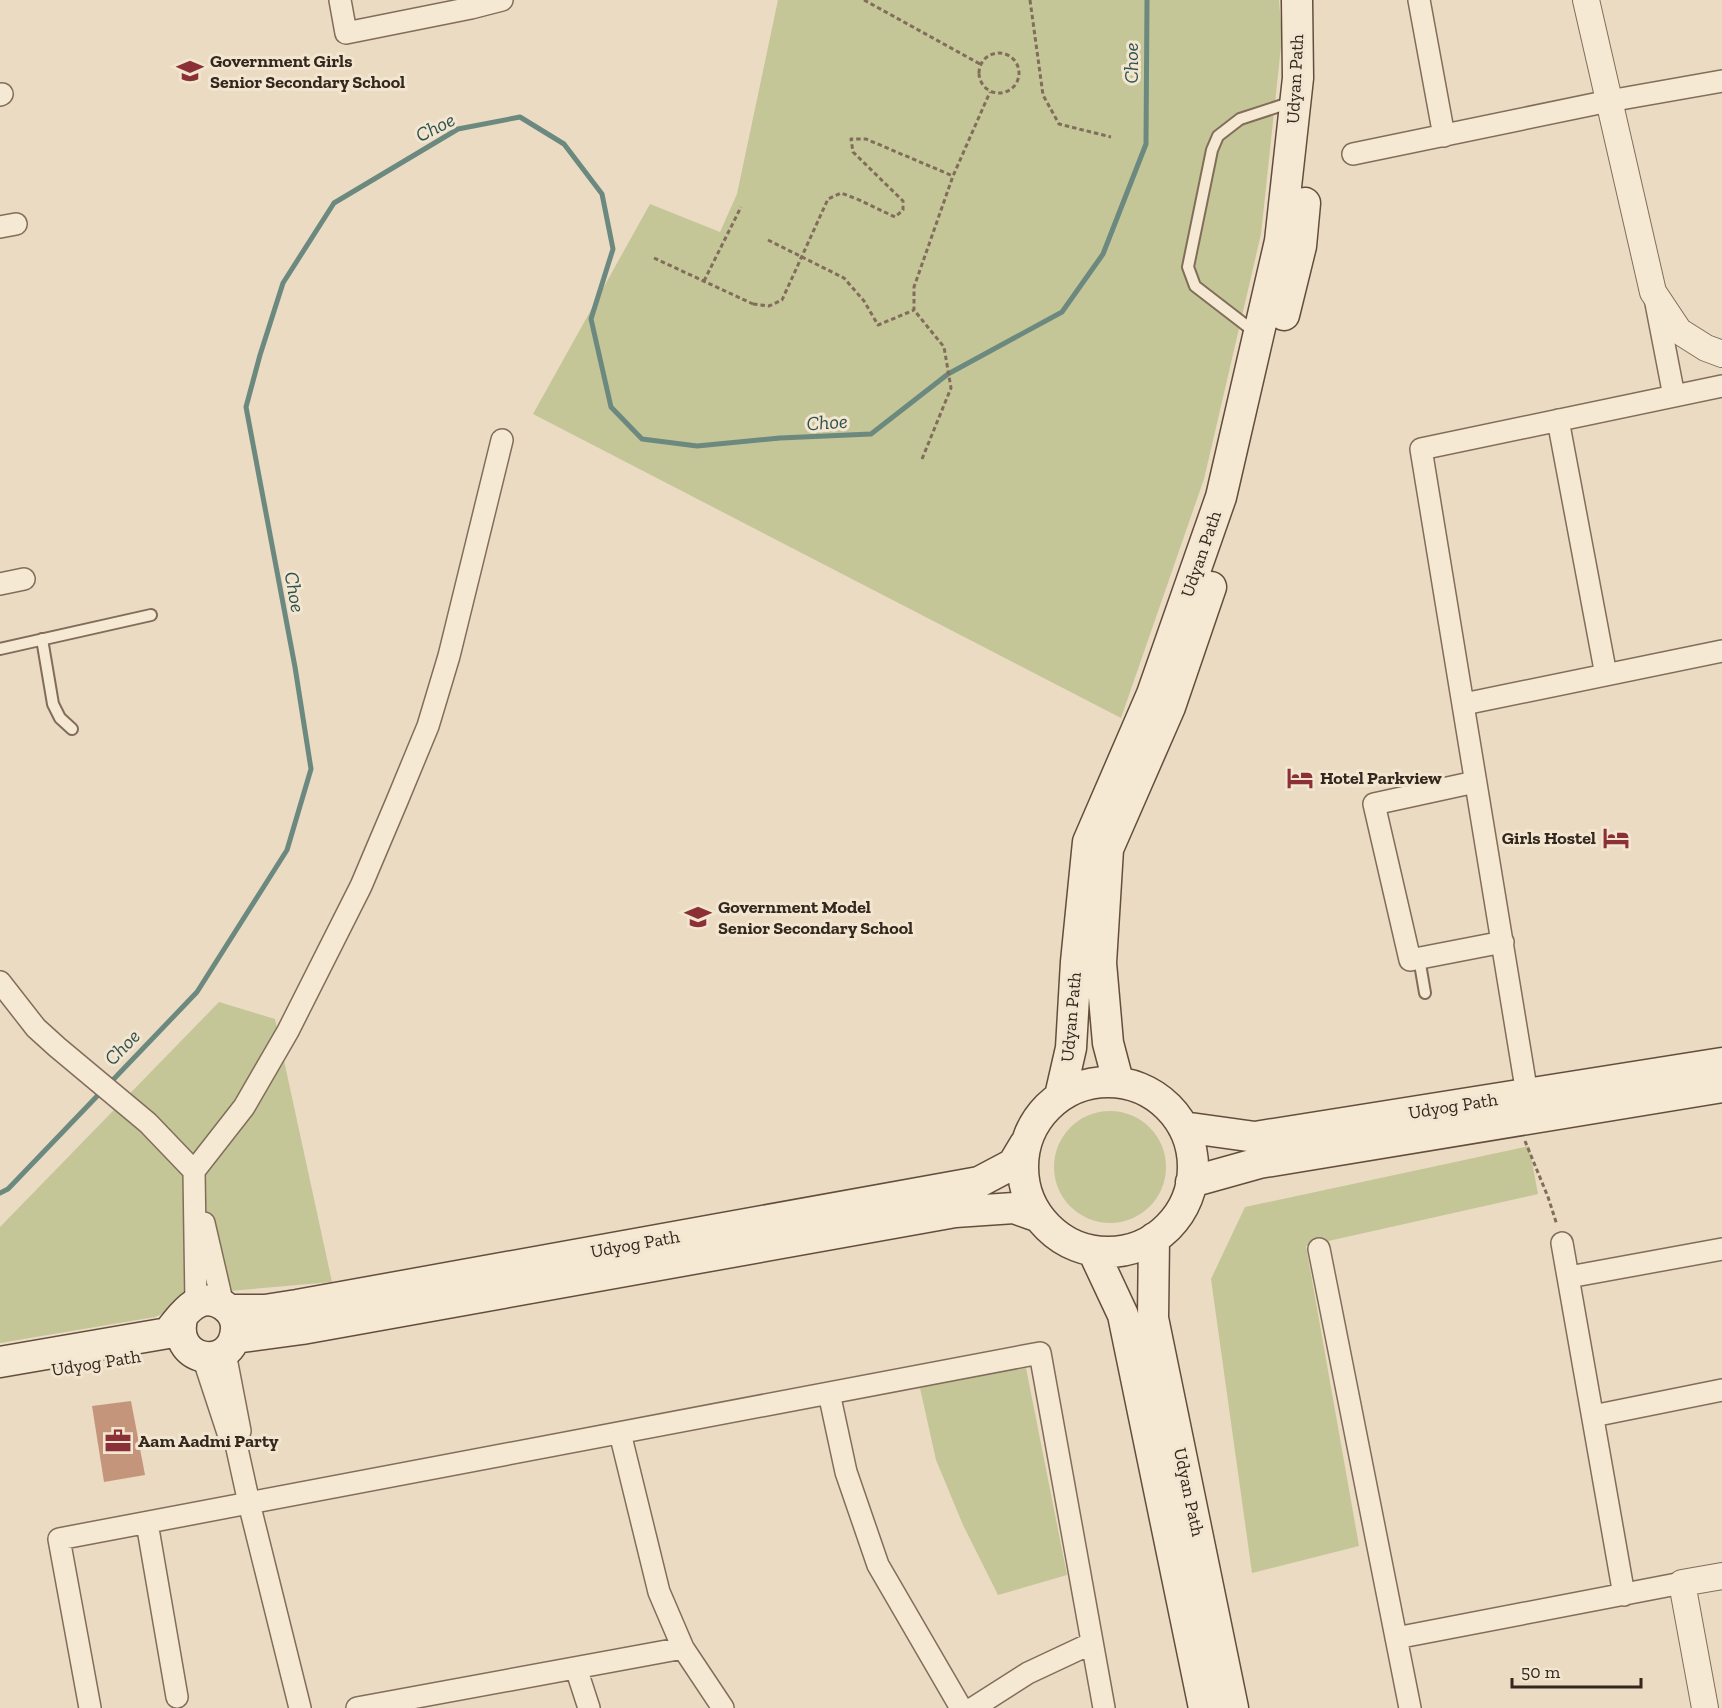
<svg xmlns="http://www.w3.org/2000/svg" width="1722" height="1708" font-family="'Zilla Slab',serif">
	<rect width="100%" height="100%" fill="#eadbc2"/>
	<!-- green -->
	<path fill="#c4c697" d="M 778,0 L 1279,0 L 1282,37 L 1261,234 L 1204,479 L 1121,718 L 533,414 L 650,204 L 720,232 L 737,194 Z
		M 219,1002 L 275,1019 L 332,1282 L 218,1292 L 155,1317 L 0,1343 L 0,1227 Z
		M1054 1167a56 56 0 1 1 112 0a56 56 0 1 1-112 0Z
		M 1529,1146 L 1538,1194 L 1306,1246 L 1359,1546 L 1252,1573 L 1211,1279 L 1245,1207 Z
		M 1026,1368 L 1067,1575 L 998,1595 L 963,1525 L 936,1460 L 920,1388 Z"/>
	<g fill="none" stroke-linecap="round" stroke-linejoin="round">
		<!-- stream -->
		<path stroke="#6c8980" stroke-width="5" d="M 109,1084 L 197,992 L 287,850 L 311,769 L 295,667 L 246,407 L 260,355 L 283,283 L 334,203 L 458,129 L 520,117 L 564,144 L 602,194 L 613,249 L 591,319 L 611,407 L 642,439 L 697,446 L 780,438 L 871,434 L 948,374 L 1062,312 L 1103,254 L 1146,144 L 1147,0
			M 0,1193 L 8,1189 L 102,1091"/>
	</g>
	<!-- building -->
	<path fill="#c5957b" d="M 131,1401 L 145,1475 L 104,1482 L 92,1406 Z"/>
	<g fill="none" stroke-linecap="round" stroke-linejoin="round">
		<!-- service casing -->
		<g stroke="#826d5b" stroke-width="14">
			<path id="service" d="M 1256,333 L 1195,286 L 1188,267 L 1212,150 L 1218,136 L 1240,119 L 1292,102
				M 42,639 L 53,704 L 60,718 L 72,729
				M 0,649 L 151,615
				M 1419,958 L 1425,993"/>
		</g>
		<!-- minor casing -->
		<g stroke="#826d5b" stroke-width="24">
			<path id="minor" d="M 340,0 L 346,33 L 471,8 L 502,0
				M 1419,0 L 1444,136
				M 0,95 L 2,94
				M 1353,154 L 1609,101 L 1722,81
				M 0,227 L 16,224
				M 1655,298 L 1674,396
				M 1558,420 L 1606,675
				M 0,584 L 24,579
				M 1464,704 L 1722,651
				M 1475,782 L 1374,804 L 1410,960 L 1503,942
				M 0,982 L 36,1028 L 57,1047 L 148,1123 L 194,1171 L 196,1303
				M 1527,1094 C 1491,879 1457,664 1421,449 L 1722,386
				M 194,1171 L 244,1107 L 288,1031 L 361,886 L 397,801 L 428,726 L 449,656 L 502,440
				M 204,1223 L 223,1305
				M 1562,1243 L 1624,1595
				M 1319,1249 L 1410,1708
				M 1569,1277 L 1722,1249
				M 225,1353 L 240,1431 L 237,1440
				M 203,1357 L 228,1433 L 236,1444 L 249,1503 L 300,1708
				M 829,1393 L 846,1472 L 878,1565 L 961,1708
				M 1593,1416 L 1722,1390
				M 620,1433 L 659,1592 L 683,1648 L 723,1708
				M 147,1523 L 177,1697
				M 1396,1638 L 1682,1583
				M 576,1668 L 589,1708
				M 90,1708 L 59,1539 L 1040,1353 L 1104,1708
				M 357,1708 L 683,1648
				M 973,1708 L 1028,1673 L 1092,1643"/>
		</g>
		<!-- tertiary casing -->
		<g stroke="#826d5b" stroke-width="28">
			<path id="tertiary" d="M 1586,0 L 1653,292 L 1679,331 L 1706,348 L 1722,354
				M 1705,1708 L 1682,1583 L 1722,1576"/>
		</g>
		<!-- secondary casing -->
		<g stroke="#634e3e" stroke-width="33">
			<path id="secondary" d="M 1284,315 L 1301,246 L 1305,203
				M 1118,1081 L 1108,1043 L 1101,963 L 1108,849 L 1170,707 L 1211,587
				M1023 1167a85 85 0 1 1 170 0a85 85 0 1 1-170 0Z
				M 1060,1096 L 1071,1048 L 1076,962 L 1088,842 L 1152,694 L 1221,497 L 1280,241 L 1298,78 L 1297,0
				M 1183,1127 L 1255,1137 L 1722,1063
				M 1191,1182 L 1259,1163 L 1722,1087
				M 1154,1238 L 1153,1318 L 1233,1708
				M 1093,1251 L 1123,1315 L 1204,1708
				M 230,1310 L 265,1310 L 297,1305 L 979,1182 L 1013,1164 L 1025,1144
				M 235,1338 L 302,1329 L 955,1212 L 1014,1208 L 1039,1217
				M 0,1362 L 168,1333 C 175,1324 187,1308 197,1303 C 215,1294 237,1310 236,1329 C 233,1374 168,1362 183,1315"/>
		</g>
		<!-- path -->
		<path stroke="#826d5b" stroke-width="3" stroke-dasharray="4.5 3" stroke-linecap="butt" d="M 864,0 L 980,64
			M 1030,0 L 1043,95 L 1059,124 L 1111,137
			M979 73a20 20 0 1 1 40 0a20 20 0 1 1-40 0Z
			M 857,199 L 895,217 L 903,210 L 903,201 L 853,152 L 851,139 L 866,139 L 953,176
			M 768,240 L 844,278 L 864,301 L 878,325 L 914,310
			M 654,258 L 753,304
			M 704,281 L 741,207
			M 922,459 L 951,388 L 944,347 L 914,310 L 914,287 L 953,176 L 990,92
			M 1525,1141 L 1548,1197 L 1557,1225"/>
		<!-- service -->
		<use href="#service" stroke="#f5e9d4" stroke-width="10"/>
		<!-- minor -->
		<use href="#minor" stroke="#f5e9d4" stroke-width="21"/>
		<!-- tertiary -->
		<use href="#tertiary" stroke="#f5e9d4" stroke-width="26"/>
		<!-- secondary -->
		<use href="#secondary" stroke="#f5e9d4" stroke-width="30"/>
		<!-- path-bridge -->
		<path stroke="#826d5b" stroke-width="3" stroke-dasharray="4.5 3" stroke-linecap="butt" d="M 753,304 L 769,306 L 782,300 L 828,199 L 841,193 L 857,199"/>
	</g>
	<!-- icons -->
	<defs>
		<g id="school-bare" transform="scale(2.07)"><path d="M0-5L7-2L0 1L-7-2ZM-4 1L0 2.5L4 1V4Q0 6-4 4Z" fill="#8b3036" stroke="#f2e6d0" stroke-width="2.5" paint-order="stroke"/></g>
		<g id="hotel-bare" transform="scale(2.07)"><path d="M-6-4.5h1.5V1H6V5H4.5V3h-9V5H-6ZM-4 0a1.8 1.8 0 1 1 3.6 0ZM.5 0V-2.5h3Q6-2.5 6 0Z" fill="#8b3036" stroke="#f2e6d0" stroke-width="2.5" paint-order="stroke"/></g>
		<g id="office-bare" transform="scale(2.07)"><path d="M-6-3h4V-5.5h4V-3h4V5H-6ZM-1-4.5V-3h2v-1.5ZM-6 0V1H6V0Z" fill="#8b3036" stroke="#f2e6d0" stroke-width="2.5" paint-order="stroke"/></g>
	</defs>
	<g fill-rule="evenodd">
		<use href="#school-bare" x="190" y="71"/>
		<use href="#hotel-bare" x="1300" y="778"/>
		<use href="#hotel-bare" x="1616" y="838"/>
		<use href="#school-bare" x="698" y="917"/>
		<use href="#office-bare" x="118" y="1441"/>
	</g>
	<g text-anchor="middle" stroke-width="6" stroke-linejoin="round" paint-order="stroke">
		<!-- poi labels -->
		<g font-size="18" font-weight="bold" fill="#33271e" stroke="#f2e6d0" text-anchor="start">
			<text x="210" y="67">Government Girls<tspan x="210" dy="21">Senior Secondary School</tspan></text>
			<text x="1320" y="784">Hotel Parkview</text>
			<text x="1596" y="844" text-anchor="end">Girls Hostel</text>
			<text x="718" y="913">Government Model<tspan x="718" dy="21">Senior Secondary School</tspan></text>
			<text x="138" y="1447">Aam Aadmi Party</text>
		</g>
		<!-- street labels -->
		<g font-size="18" fill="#33271e" stroke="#f2e6d0">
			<text transform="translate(1295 79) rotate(-87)" y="6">Udyan Path</text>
			<text transform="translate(1201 554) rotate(-71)" y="6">Udyan Path</text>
			<text transform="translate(1071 1017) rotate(-85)" y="6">Udyan Path</text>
			<text transform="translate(1453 1106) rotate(-9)" y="6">Udyog Path</text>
			<text transform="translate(635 1244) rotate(-10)" y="6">Udyog Path</text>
			<text transform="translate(96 1363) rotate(-9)" y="6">Udyog Path</text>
			<text transform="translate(1189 1492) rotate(78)" y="6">Udyan Path</text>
		</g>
		<!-- water labels -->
		<g font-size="20" font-style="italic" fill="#2e514d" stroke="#f2e6d0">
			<text transform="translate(1131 63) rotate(-90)" y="7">Choe</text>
			<text transform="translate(435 127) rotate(-27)" y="7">Choe</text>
			<text transform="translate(827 422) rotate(-4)" y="7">Choe</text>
			<text transform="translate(295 592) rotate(80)" y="7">Choe</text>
			<text transform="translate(122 1047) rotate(-46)" y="7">Choe</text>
		</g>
	</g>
	<!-- scale -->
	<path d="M1512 1678v9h129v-9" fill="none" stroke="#33271e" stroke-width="3"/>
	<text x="1521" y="1678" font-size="18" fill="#33271e" stroke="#f2e6d0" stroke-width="4.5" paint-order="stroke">50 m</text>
</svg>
